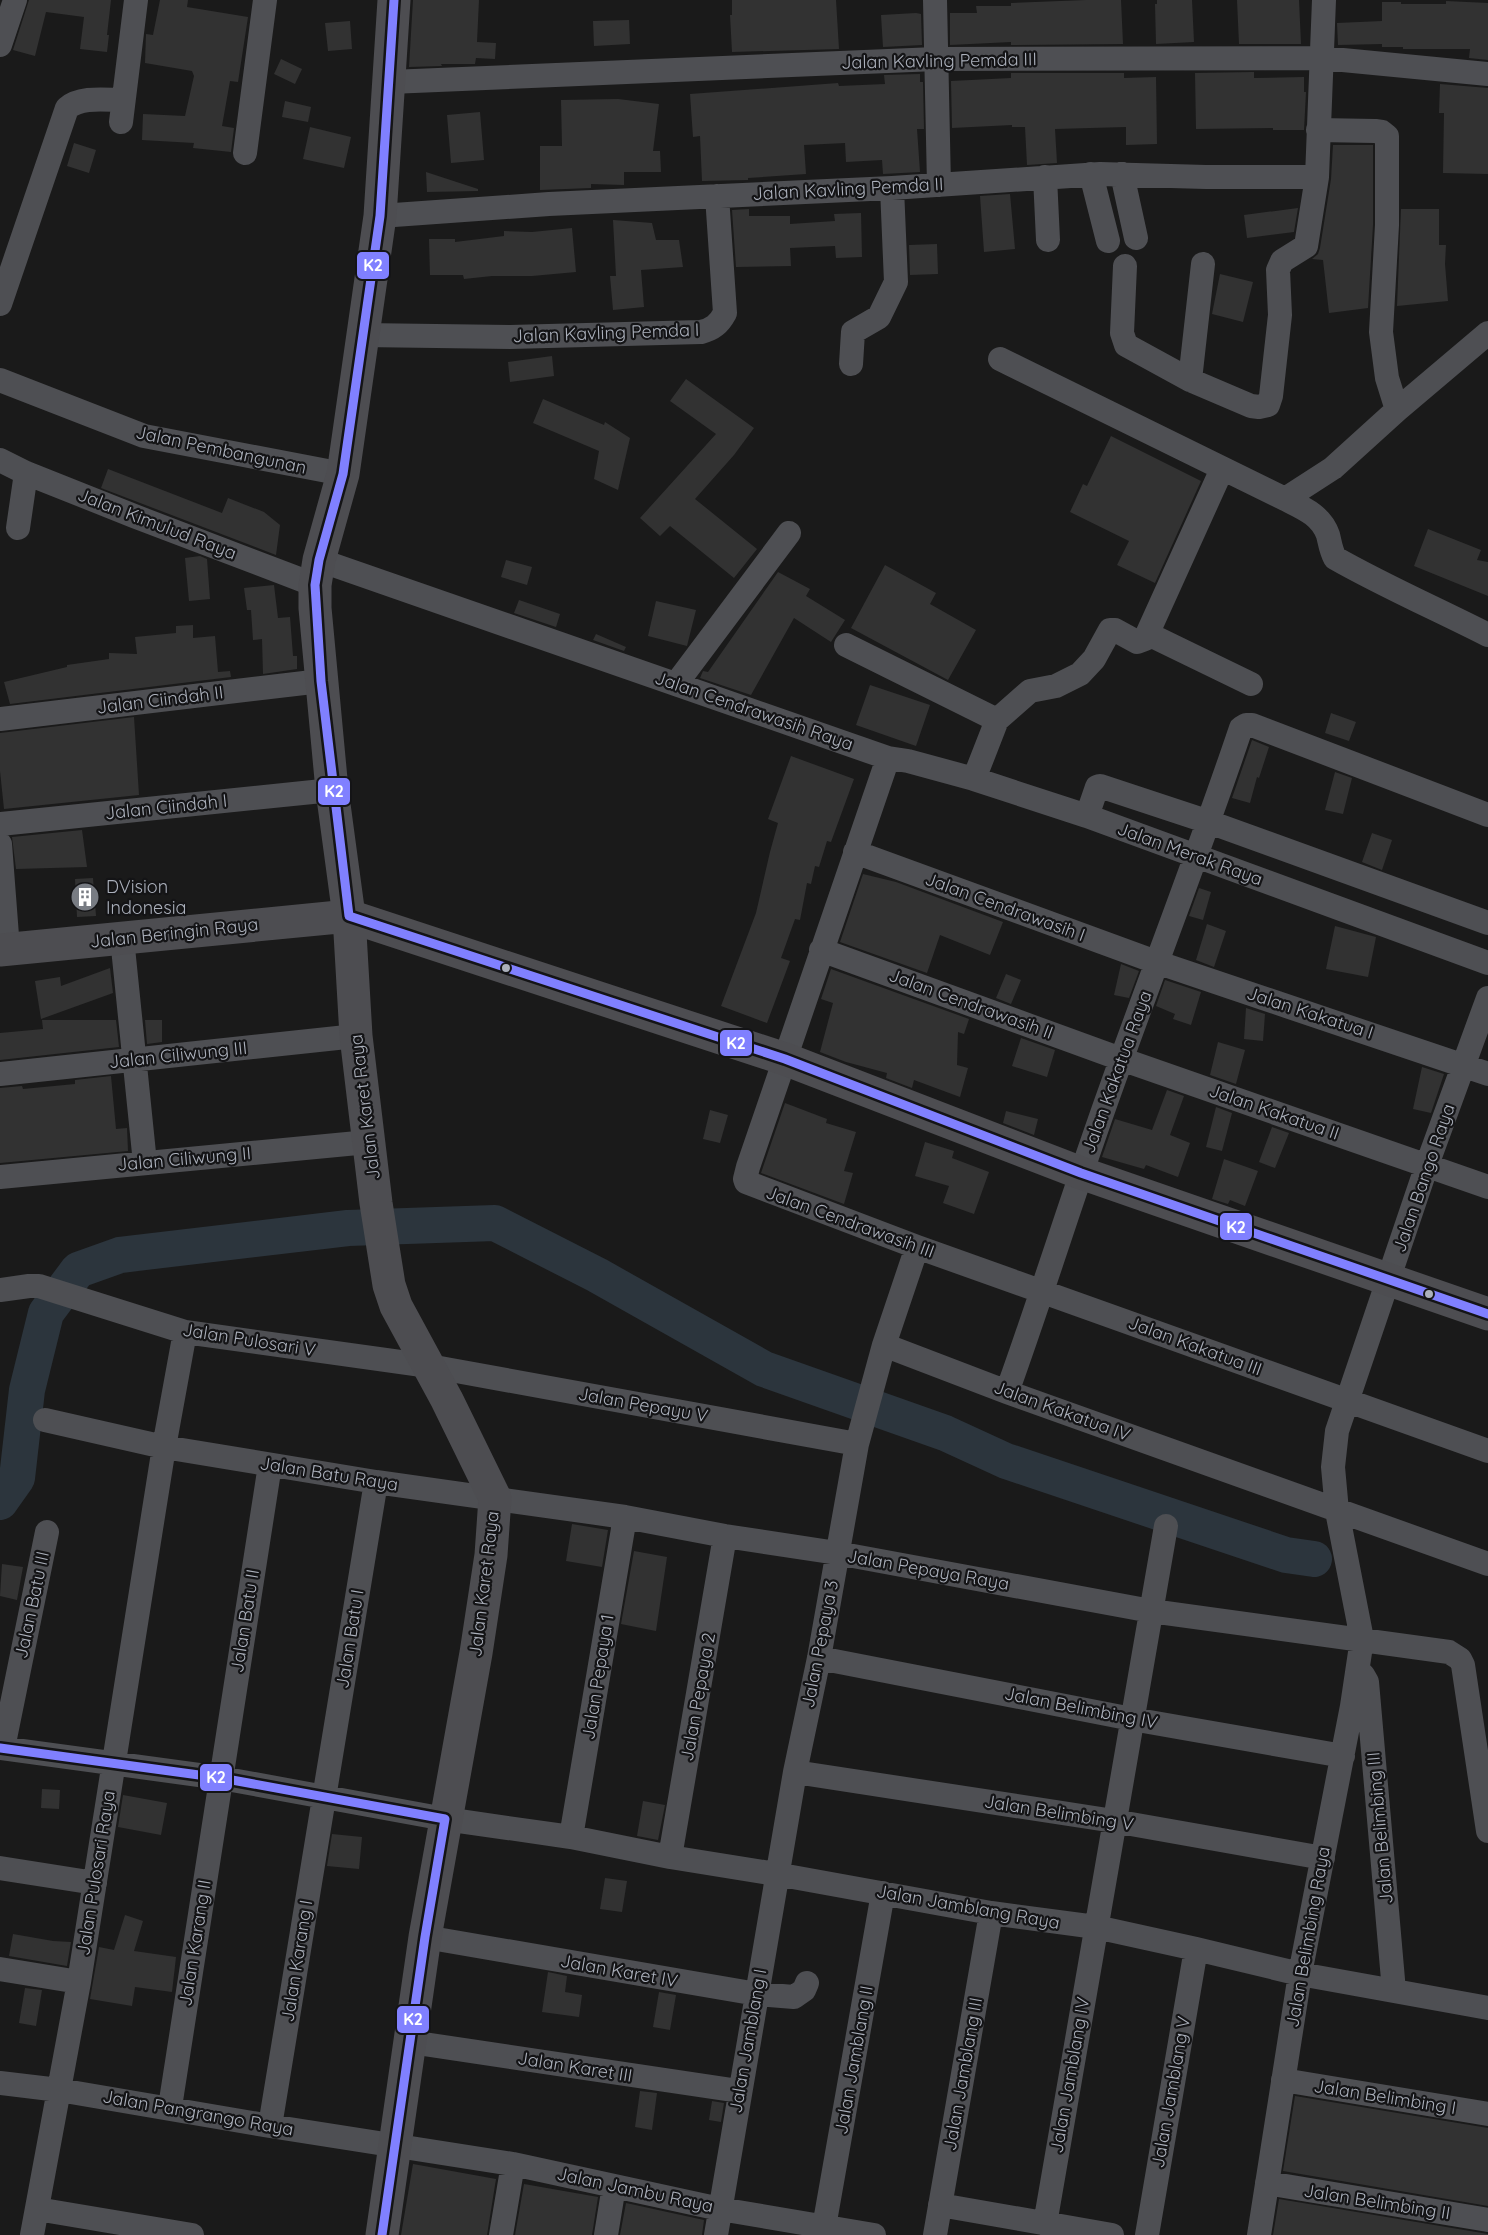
<svg xmlns="http://www.w3.org/2000/svg" width="1488" height="2235" font-family="Quicksand,sans-serif">
	<rect width="100%" height="100%" fill="#1a1a1a"/>
	<g fill="none" stroke-linecap="round" stroke-linejoin="round">
		<!-- river -->
		<path stroke="#2c353d" stroke-width="36" d="M 0,1502 L 17,1478 L 27,1390 L 46,1313 L 78,1270 L 120,1255 L 348,1228 L 495,1223 L 597,1275 L 764,1369 L 945,1433 L 1006,1461 L 1286,1555 L 1314,1559"/>
	</g>
	<!-- building -->
	<path fill="#323232" d="M 29,0 L 111,0 L 107,35 L 109,35 L 107,52 L 80,49 L 84,17 L 46,12 L 35,56 L 13,50 Z
		M 160,0 L 188,0 L 187,7 L 248,17 L 238,82 L 230,81 L 222,126 L 234,128 L 231,152 L 193,148 L 194,143 L 142,140 L 143,114 L 185,116 L 194,76 L 192,71 L 145,63 L 146,34 L 153,35 Z
		M 413,0 L 479,0 L 477,42 L 496,43 L 495,59 L 476,58 L 475,64 L 441,64 L 442,66 L 409,67 Z
		M 732,0 L 836,0 L 839,49 L 732,52 L 730,15 L 732,15 Z
		M 1086,0 L 1121,0 L 1123,44 L 1011,45 L 1011,42 L 950,45 L 950,13 L 977,13 L 976,6 L 1011,6 L 1011,3 Z
		M 1157,0 L 1192,0 L 1194,42 L 1156,44 L 1155,4 L 1157,4 Z
		M 1237,0 L 1299,0 L 1301,44 L 1239,44 Z
		M 1446,1 L 1488,3 L 1488,60 L 1469,58 L 1470,49 L 1403,49 L 1403,47 L 1382,47 L 1382,44 L 1338,45 L 1337,23 L 1382,21 L 1382,2 L 1401,2 L 1401,4 L 1446,4 Z
		M 916,13 L 921,14 L 922,45 L 883,47 L 881,15 Z
		M 629,20 L 630,44 L 594,46 L 593,21 Z
		M 350,21 L 352,49 L 328,51 L 325,23 Z
		M 281,59 L 302,69 L 295,84 L 274,74 Z
		M 1254,72 L 1254,78 L 1304,77 L 1304,92 L 1306,92 L 1304,130 L 1273,130 L 1273,128 L 1196,129 L 1195,73 Z
		M 1011,73 L 1124,73 L 1124,78 L 1156,77 L 1157,144 L 1126,145 L 1126,127 L 1055,129 L 1057,163 L 1027,165 L 1025,127 L 1012,127 L 1012,125 L 952,128 L 951,81 L 1011,78 Z
		M 920,74 L 920,82 L 923,82 L 924,129 L 917,129 L 920,172 L 883,174 L 882,160 L 846,162 L 845,143 L 804,145 L 806,174 L 748,178 L 748,180 L 702,181 L 700,136 L 693,137 L 690,94 L 838,83 L 839,86 L 885,84 L 884,75 Z
		M 1440,84 L 1488,88 L 1488,174 L 1443,173 L 1444,113 L 1439,113 Z
		M 618,99 L 659,104 L 653,151 L 660,151 L 661,172 L 624,172 L 624,185 L 591,184 L 591,188 L 540,190 L 540,146 L 562,146 L 561,100 Z
		M 285,101 L 311,107 L 308,122 L 282,117 Z
		M 480,112 L 484,160 L 451,163 L 447,115 Z
		M 310,127 L 351,137 L 344,168 L 303,159 Z
		M 74,143 L 96,150 L 89,173 L 67,166 Z
		M 1333,145 L 1373,145 L 1373,225 L 1368,308 L 1329,313 L 1323,260 L 1312,259 L 1318,254 L 1320,248 L 1331,179 Z
		M 426,172 L 478,189 L 478,191 L 427,192 Z
		M 1010,194 L 1015,249 L 984,252 L 980,196 Z
		M 1298,208 L 1294,232 L 1247,238 L 1244,215 Z
		M 749,209 L 749,216 L 790,216 L 790,224 L 835,221 L 834,214 L 861,213 L 862,257 L 836,258 L 835,246 L 790,248 L 791,266 L 736,267 L 732,210 Z
		M 1401,209 L 1439,209 L 1439,245 L 1446,245 L 1445,264 L 1448,301 L 1397,306 Z
		M 613,220 L 652,223 L 656,240 L 679,240 L 683,267 L 641,270 L 644,307 L 613,310 L 610,276 L 616,276 Z
		M 572,228 L 576,272 L 532,276 L 492,276 L 464,279 L 463,275 L 430,275 L 429,239 L 455,239 L 455,242 L 504,236 L 504,231 L 532,232 Z
		M 937,244 L 938,274 L 910,275 L 909,245 Z
		M 1220,274 L 1253,282 L 1243,322 L 1212,314 Z
		M 552,356 L 554,376 L 510,382 L 508,362 Z
		M 686,379 L 754,428 L 734,455 L 695,499 L 757,549 L 734,578 L 670,526 L 660,536 L 640,518 L 716,434 L 670,401 Z
		M 543,399 L 604,425 L 605,422 L 630,438 L 618,490 L 594,479 L 599,451 L 533,423 Z
		M 1111,436 L 1201,481 L 1155,583 L 1117,565 L 1129,541 L 1070,512 L 1083,484 L 1087,486 Z
		M 108,469 L 222,513 L 228,498 L 264,512 L 280,525 L 276,555 L 101,488 Z
		M 1428,529 L 1481,550 L 1477,560 L 1488,562 L 1488,596 L 1414,566 Z
		M 200,556 L 207,559 L 210,599 L 189,601 L 185,558 Z
		M 506,560 L 532,567 L 527,585 L 501,577 Z
		M 885,565 L 936,593 L 930,604 L 976,630 L 948,680 L 851,628 Z
		M 778,572 L 810,589 L 806,596 L 845,620 L 831,642 L 794,618 L 751,695 L 700,678 L 703,671 L 708,672 Z
		M 274,585 L 278,618 L 290,617 L 293,656 L 297,656 L 297,669 L 263,674 L 262,639 L 253,640 L 251,610 L 247,610 L 244,588 Z
		M 519,600 L 560,614 L 556,627 L 514,613 Z
		M 656,601 L 696,610 L 687,646 L 648,636 Z
		M 193,625 L 193,638 L 215,636 L 218,672 L 230,671 L 231,677 L 10,704 L 4,682 L 67,667 L 67,665 L 109,659 L 109,653 L 137,654 L 135,637 L 176,633 L 176,626 Z
		M 596,634 L 626,647 L 624,651 L 593,640 Z
		M 870,685 L 930,705 L 916,746 L 856,725 Z
		M 1331,713 L 1356,722 L 1349,741 L 1325,733 Z
		M 134,717 L 139,795 L 4,809 L 0,771 L 0,733 Z
		M 1252,740 L 1269,747 L 1259,778 L 1257,777 L 1250,803 L 1232,798 Z
		M 791,756 L 854,779 L 831,842 L 827,841 L 819,867 L 815,866 L 811,884 L 807,883 L 800,920 L 795,919 L 781,958 L 790,961 L 767,1023 L 721,1006 L 756,913 L 770,852 L 778,823 L 768,819 Z
		M 1335,772 L 1352,778 L 1343,814 L 1325,810 Z
		M 82,830 L 87,867 L 16,869 L 12,837 Z
		M 1372,833 L 1392,840 L 1382,870 L 1362,862 Z
		M 863,874 L 896,882 L 1003,922 L 990,955 L 940,935 L 927,973 L 840,942 Z
		M 93,878 L 96,916 L 77,917 L 75,879 Z
		M 1199,888 L 1211,892 L 1203,920 L 1189,916 Z
		M 1207,924 L 1226,931 L 1214,967 L 1196,960 Z
		M 1335,926 L 1376,937 L 1368,977 L 1326,969 Z
		M 1121,964 L 1139,971 L 1129,998 L 1114,995 Z
		M 110,968 L 113,993 L 41,1019 L 35,981 L 60,977 L 61,986 Z
		M 831,969 L 969,1019 L 964,1034 L 958,1032 L 957,1065 L 968,1068 L 960,1097 L 914,1080 L 912,1088 L 886,1078 L 887,1073 L 846,1062 L 820,1052 L 833,1003 L 821,999 Z
		M 1006,974 L 1021,980 L 1011,1004 L 996,998 Z
		M 1165,980 L 1201,992 L 1191,1025 L 1173,1019 L 1175,1014 L 1156,1006 Z
		M 1246,1008 L 1265,1014 L 1263,1041 L 1244,1039 Z
		M 42,1020 L 116,1020 L 119,1047 L 0,1060 L 0,1033 L 43,1029 Z
		M 145,1020 L 162,1020 L 162,1042 L 147,1044 Z
		M 1021,1038 L 1055,1050 L 1047,1077 L 1012,1066 Z
		M 1218,1042 L 1245,1050 L 1236,1084 L 1210,1075 Z
		M 1422,1067 L 1444,1074 L 1431,1113 L 1413,1109 Z
		M 111,1076 L 116,1129 L 127,1128 L 128,1151 L 0,1163 L 0,1088 L 22,1086 L 23,1089 L 75,1084 L 75,1080 Z
		M 1167,1090 L 1184,1096 L 1170,1135 L 1190,1143 L 1178,1177 L 1146,1165 L 1144,1169 L 1102,1157 L 1115,1119 L 1152,1130 Z
		M 785,1103 L 827,1119 L 826,1123 L 856,1132 L 844,1171 L 853,1173 L 844,1204 L 761,1173 Z
		M 1216,1107 L 1232,1113 L 1222,1151 L 1206,1147 Z
		M 710,1110 L 728,1115 L 720,1143 L 703,1139 Z
		M 1006,1111 L 1038,1119 L 1034,1135 L 1003,1123 Z
		M 1272,1127 L 1289,1133 L 1275,1168 L 1259,1162 Z
		M 925,1142 L 954,1151 L 952,1158 L 989,1172 L 974,1214 L 943,1203 L 949,1186 L 915,1176 Z
		M 1224,1159 L 1258,1171 L 1245,1206 L 1230,1200 L 1228,1204 L 1212,1199 Z
		M 572,1524 L 608,1530 L 602,1567 L 566,1561 Z
		M 634,1551 L 667,1557 L 656,1631 L 621,1624 Z
		M 2,1564 L 23,1567 L 17,1600 L 0,1596 Z
		M 42,1789 L 60,1790 L 59,1809 L 41,1808 Z
		M 123,1795 L 167,1803 L 161,1835 L 118,1827 Z
		M 643,1801 L 665,1805 L 658,1840 L 637,1836 Z
		M 332,1834 L 362,1837 L 359,1869 L 327,1866 Z
		M 605,1878 L 627,1881 L 622,1912 L 600,1909 Z
		M 125,1915 L 143,1921 L 134,1951 L 176,1957 L 172,1992 L 135,1987 L 132,2006 L 90,1999 L 99,1947 L 114,1950 Z
		M 13,1934 L 53,1941 L 71,1942 L 67,1966 L 9,1956 Z
		M 548,1972 L 567,1976 L 565,1992 L 582,1995 L 579,2017 L 542,2012 Z
		M 25,1988 L 42,1990 L 36,2026 L 19,2023 Z
		M 659,1992 L 676,1995 L 670,2030 L 653,2027 Z
		M 640,2091 L 657,2093 L 652,2130 L 635,2127 Z
		M 1295,2096 L 1488,2128 L 1488,2206 L 1283,2171 Z
		M 712,2101 L 724,2103 L 721,2122 L 709,2120 Z
		M 413,2164 L 496,2179 L 487,2235 L 401,2235 Z
		M 524,2184 L 598,2197 L 592,2235 L 515,2235 Z
		M 1279,2199 L 1488,2234 L 1488,2235 L 1273,2235 Z
		M 626,2203 L 704,2220 L 702,2235 L 620,2235 Z"/>
	<g fill="none" stroke-linecap="round" stroke-linejoin="round">
		<!-- street -->
		<path stroke="#4e4f53" stroke-width="24" d="M 935,0 L 939,185
			M 0,45 L 15,0
			M 390,82 L 936,59 L 1322,58 L 1488,74
			M 121,122 L 136,0
			M 1318,130 L 1375,131 L 1382,132 L 1387,136 L 1387,225 L 1381,332 L 1387,378 L 1397,410 L 1488,333
			M 245,153 L 265,0
			M 1091,174 L 1108,241
			M 1122,174 L 1136,238
			M 1045,177 L 1048,240
			M 380,216 L 549,204 L 892,188 L 1100,174 L 1206,177 L 1317,177
			M 1125,266 L 1122,333 L 1126,345 L 1190,380 L 1251,406 L 1259,407 L 1268,405 L 1271,396 L 1280,315 L 1278,270 L 1282,261 L 1306,246 L 1317,177 L 1324,0
			M 0,304 L 67,108 C 81,96 106,100 123,100
			M 362,335 L 510,337 L 701,332 C 713,329 719,324 725,313 L 717,196
			M 1000,359 L 1285,499
			M 851,364 L 853,332 L 879,317 L 896,282 L 892,188
			M 0,380 L 144,436 L 343,474
			M 1190,380 L 1203,264
			M 1397,410 L 1333,468 L 1285,499 C 1303,508 1321,515 1328,535 C 1330,543 1331,551 1335,558 C 1384,586 1437,609 1488,635
			M 0,460 L 26,473 L 134,516 L 315,585
			M 18,528 L 26,473
			M 319,560 L 888,758 L 908,761 L 974,779 L 1087,816 L 1488,963
			M 1148,634 L 1251,684
			M 846,645 L 997,720 L 974,779
			M 676,684 L 789,533
			M 0,719 L 321,681
			M 997,720 L 1030,691 L 1056,686 L 1080,674 L 1094,659 L 1110,630 L 1115,630 L 1137,642 L 1145,639 L 1222,469
			M 888,758 L 748,1167 L 745,1179 L 746,1182 L 917,1247 L 1488,1451
			M 1087,816 L 1097,787 L 1100,786 L 1209,822 L 1488,923
			M 0,824 L 332,790
			M 0,844 L 8,949
			M 855,852 L 1156,962 L 1488,1074
			M 122,938 L 145,1163
			M 821,950 L 1121,1059 L 1488,1187
			M 0,1074 L 356,1036
			M 0,1177 L 368,1142
			M 917,1247 L 884,1345 L 1007,1392 L 1488,1564
			M 0,1290 L 29,1286 L 39,1286 L 185,1332 L 429,1366 L 857,1444
			M 1007,1392 C 1043,1292 1074,1191 1110,1091 C 1153,970 1200,850 1241,728 L 1246,725 L 1252,725 L 1488,815
			M 45,1420 L 164,1447 L 376,1482 L 625,1517 L 725,1536 L 837,1553 L 1151,1611 L 1449,1652 L 1460,1659 L 1463,1665 L 1488,1831
			M 819,1658 L 1132,1719 L 1343,1756
			M 1363,1675 L 1367,1682 L 1394,1991
			M 0,1748 L 221,1778 L 445,1819 L 571,1837 L 670,1857 L 776,1874 L 991,1913 L 1096,1927 L 1196,1949 L 1300,1974 L 1488,2008
			M 3,1748 L 47,1532
			M 795,1772 L 1114,1821 L 1323,1858
			M 571,1837 L 625,1517
			M 670,1857 L 725,1536
			M 0,1868 L 95,1883
			M 425,1937 L 757,1994 L 794,1997 L 804,1990 L 807,1983
			M 0,1969 L 79,1982
			M 410,2042 L 739,2091
			M 1283,2080 L 1488,2114
			M 0,2083 L 59,2090 L 270,2126 L 513,2164 L 720,2209 L 874,2235
			M 170,2107 L 270,1465
			M 270,2126 L 376,1482
			M 1267,2183 L 1488,2220
			M 940,2205 L 1112,2235
			M 37,2209 L 192,2235
			M 1045,2224 L 1166,1526
			M 824,2227 L 883,1893
			M 32,2235 L 79,1982 L 164,1447 L 185,1332
			M 501,2235 L 513,2164
			M 606,2235 L 614,2186
			M 716,2235 L 795,1772 L 819,1658 L 857,1444 L 884,1345
			M 935,2235 L 991,1913
			M 1147,2235 L 1196,1949
			M 1259,2235 L 1300,1974 L 1352,1706 L 1362,1639 L 1337,1511 L 1333,1467 L 1337,1431 L 1427,1165 L 1488,998"/>
		<!-- secondary -->
		<path stroke="#4d4d51" stroke-width="33" d="M 0,950 L 349,916 L 785,1059 L 1081,1173 L 1488,1314
			M 382,2235 L 425,1937 L 476,1653 L 491,1555 L 495,1498 L 447,1400 L 396,1306 L 389,1285 L 376,1203 L 356,1036 L 349,916 L 332,790 L 315,608 L 315,585 L 319,560 L 343,474 L 380,216 L 394,0"/>
		<!-- bus-1 casing -->
		<g stroke="#141416" stroke-width="14">
			<path id="bus-1" d="M 394,0 L 380,216 L 343,474 L 319,560 L 315,585 L 321,681 L 349,916 L 785,1059 L 1081,1173 L 1488,1314
				M 0,1748 L 221,1778 L 445,1819 L 425,1937 L 382,2235"/>
		</g>
		<!-- bus-1 -->
		<use href="#bus-1" stroke="#8080ff" stroke-width="9"/>
	</g>
	<!-- icons -->
	<defs>
		<g id="building-disc" transform="scale(1.5)"><circle r="9.5" fill="#787c83" stroke="#141416"/><path d="M-4-6H4V6H1V3H-1V6H-4ZM-2.5-4.3h1.7v1.8h-1.7ZM.8-4.3h1.7v1.8H.8ZM-2.5-1h1.7V.8h-1.7ZM.8-1h1.7V.8H.8Z" fill="#fff"/></g>
	</defs>
	<g fill-rule="evenodd">
		<use href="#building-disc" x="85" y="897"/>
	</g>
	<!-- markers -->
	<g fill="#abb0bb" stroke="#141416" stroke-width="2">
		<circle cx="506" cy="968" r="5"/>
		<circle cx="1429" cy="1294" r="5"/>
	</g>
	<g text-anchor="middle" stroke-width="4.5" stroke-linejoin="round" paint-order="stroke">
		<!-- street labels -->
		<g font-size="18" fill="#abb0bb" stroke="#141416">
			<text transform="translate(939 61) rotate(-1)" y="6">Jalan Kavling Pemda III</text>
			<text transform="translate(848 189) rotate(-3)" y="6">Jalan Kavling Pemda II</text>
			<text transform="translate(606 333) rotate(-2)" y="6">Jalan Kavling Pemda I</text>
			<text transform="translate(221 450) rotate(12)" y="6">Jalan Pembangunan</text>
			<text transform="translate(157 524) rotate(21)" y="6">Jalan Kimulud Raya</text>
			<text transform="translate(160 700) rotate(-7)" y="6">Jalan Ciindah II</text>
			<text transform="translate(754 711) rotate(19)" y="6">Jalan Cendrawasih Raya</text>
			<text transform="translate(166 807) rotate(-6)" y="6">Jalan Ciindah I</text>
			<text transform="translate(1190 854) rotate(20)" y="6">Jalan Merak Raya</text>
			<text transform="translate(1005 907) rotate(20)" y="6">Jalan Cendrawasih I</text>
			<text transform="translate(174 933) rotate(-6)" y="6">Jalan Beringin Raya</text>
			<text transform="translate(971 1004) rotate(20)" y="6">Jalan Cendrawasih II</text>
			<text transform="translate(1310 1013) rotate(18)" y="6">Jalan Kakatua I</text>
			<text transform="translate(178 1055) rotate(-6)" y="6">Jalan Ciliwung III</text>
			<text transform="translate(1117 1072) rotate(-70)" y="6">Jalan Kakatua Raya</text>
			<text transform="translate(365 1107) rotate(-97)" y="6">Jalan Karet Raya</text>
			<text transform="translate(1274 1112) rotate(19)" y="6">Jalan Kakatua II</text>
			<text transform="translate(184 1159) rotate(-5)" y="6">Jalan Ciliwung II</text>
			<text transform="translate(1424 1178) rotate(-71)" y="6">Jalan Bango Raya</text>
			<text transform="translate(850 1222) rotate(20)" y="6">Jalan Cendrawasih III</text>
			<text transform="translate(249 1340) rotate(9)" y="6">Jalan Pulosari V</text>
			<text transform="translate(1195 1346) rotate(20)" y="6">Jalan Kakatua III</text>
			<text transform="translate(643 1405) rotate(10)" y="6">Jalan Pepayu V</text>
			<text transform="translate(1062 1411) rotate(20)" y="6">Jalan Kakatua IV</text>
			<text transform="translate(329 1474) rotate(9)" y="6">Jalan Batu Raya</text>
			<text transform="translate(928 1570) rotate(10)" y="6">Jalan Pepaya Raya</text>
			<text transform="translate(484 1584) rotate(-83)" y="6">Jalan Karet Raya</text>
			<text transform="translate(32 1605) rotate(-78)" y="6">Jalan Batu III</text>
			<text transform="translate(245 1621) rotate(-81)" y="6">Jalan Batu II</text>
			<text transform="translate(350 1639) rotate(-81)" y="6">Jalan Batu I</text>
			<text transform="translate(820 1644) rotate(-79)" y="6">Jalan Pepaya 3</text>
			<text transform="translate(598 1677) rotate(-81)" y="6">Jalan Pepaya 1</text>
			<text transform="translate(698 1697) rotate(-80)" y="6">Jalan Pepaya 2</text>
			<text transform="translate(1081 1708) rotate(11)" y="6">Jalan Belimbing IV</text>
			<text transform="translate(1059 1813) rotate(9)" y="6">Jalan Belimbing V</text>
			<text transform="translate(1380 1828) rotate(-95)" y="6">Jalan Belimbing III</text>
			<text transform="translate(96 1873) rotate(-81)" y="6">Jalan Pulosari Raya</text>
			<text transform="translate(968 1907) rotate(10)" y="6">Jalan Jamblang Raya</text>
			<text transform="translate(1308 1937) rotate(-80)" y="6">Jalan Belimbing Raya</text>
			<text transform="translate(195 1943) rotate(-81)" y="6">Jalan Karang II</text>
			<text transform="translate(297 1961) rotate(-81)" y="6">Jalan Karang I</text>
			<text transform="translate(619 1971) rotate(10)" y="6">Jalan Karet IV</text>
			<text transform="translate(748 2041) rotate(-80)" y="6">Jalan Jamblang I</text>
			<text transform="translate(854 2060) rotate(-80)" y="6">Jalan Jamblang II</text>
			<text transform="translate(575 2067) rotate(9)" y="6">Jalan Karet III</text>
			<text transform="translate(963 2074) rotate(-80)" y="6">Jalan Jamblang III</text>
			<text transform="translate(1070 2075) rotate(-80)" y="6">Jalan Jamblang IV</text>
			<text transform="translate(1171 2092) rotate(-80)" y="6">Jalan Jamblang V</text>
			<text transform="translate(1385 2097) rotate(9)" y="6">Jalan Belimbing I</text>
			<text transform="translate(198 2113) rotate(10)" y="6">Jalan Pangrango Raya</text>
			<text transform="translate(635 2190) rotate(12)" y="6">Jalan Jambu Raya</text>
			<text transform="translate(1377 2202) rotate(9)" y="6">Jalan Belimbing II</text>
		</g>
		<!-- poi labels -->
		<g font-size="18" fill="#abb0bb" stroke="#141416" text-anchor="start">
			<text x="106" y="893">DVision<tspan x="106" dy="21">Indonesia</tspan></text>
		</g>
	</g>
	<g stroke="#141416" stroke-width="2">
		<rect x="356" y="251" width="34" height="29" rx="6" fill="#8080ff"/>
		<rect x="317" y="777" width="34" height="29" rx="6" fill="#8080ff"/>
		<rect x="719" y="1029" width="34" height="28" rx="6" fill="#8080ff"/>
		<rect x="1219" y="1212" width="34" height="29" rx="6" fill="#8080ff"/>
		<rect x="199" y="1763" width="34" height="29" rx="6" fill="#8080ff"/>
		<rect x="396" y="2005" width="34" height="29" rx="6" fill="#8080ff"/>
	</g>
	<g font-size="16" text-anchor="middle" font-weight="bold" fill="#fff">
		<text x="373" y="271">K2</text>
		<text x="334" y="797">K2</text>
		<text x="736" y="1049">K2</text>
		<text x="1236" y="1233">K2</text>
		<text x="216" y="1783">K2</text>
		<text x="413" y="2025">K2</text>
	</g>
</svg>
